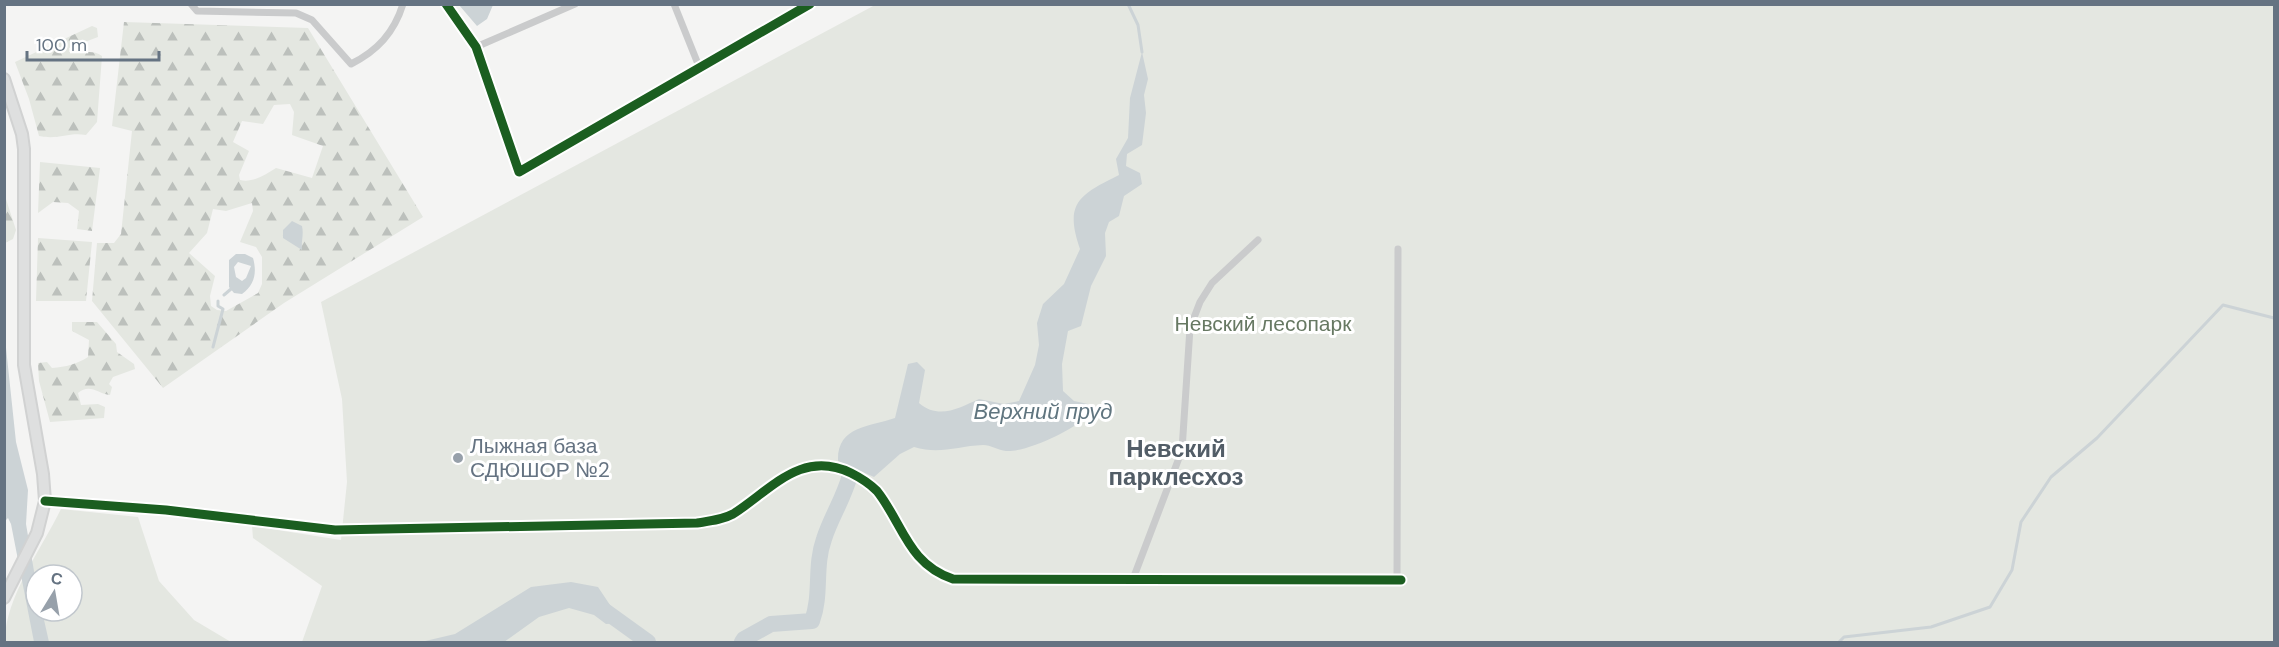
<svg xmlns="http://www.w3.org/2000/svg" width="2279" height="647" font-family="'DM Sans',sans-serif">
	<defs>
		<pattern id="forest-firs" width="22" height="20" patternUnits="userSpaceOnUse" patternTransform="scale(1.5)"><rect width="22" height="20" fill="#e4e7e1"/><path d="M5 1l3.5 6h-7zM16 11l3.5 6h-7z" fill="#bcc0bc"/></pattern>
	</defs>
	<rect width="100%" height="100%" fill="#f4f4f3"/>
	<!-- forest -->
	<path fill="url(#forest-firs)" fill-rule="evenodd" d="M 124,22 L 308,28 L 423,217 L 284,303 L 163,388 L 92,301 L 97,243 L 114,243 L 121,234 L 132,131 L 112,126 ZM 290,104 L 294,112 L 292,135 L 323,146 L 312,178 L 276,168 C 265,175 253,183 240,180 L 239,175 L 249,151 L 233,142 L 242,121 L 263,124 L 274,105 ZM 252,203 L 253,211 L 240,242 L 256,247 L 262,257 L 262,284 L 258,293 L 226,311 L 217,310 L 211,306 L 210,296 L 215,276 L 189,253 L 207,233 L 213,209 L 226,211 Z
		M 92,26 L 97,28 L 98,37 L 69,48 L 69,52 C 81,55 91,48 102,56 L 97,122 L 86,135 C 68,132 59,140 39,136 L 29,99 L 15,62 Z
		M 40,162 L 100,168 L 92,231 L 77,229 L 79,211 L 68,203 L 53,202 L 38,213 Z
		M 5,196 L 16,230 L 13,239 L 5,243 Z
		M 38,238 L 92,242 L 86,301 L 36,301 Z
		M 72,322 L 97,322 L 116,344 L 117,352 L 134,364 L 135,369 L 113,377 L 109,384 L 112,387 L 110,395 C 98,394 90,383 78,393 L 81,405 L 98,404 L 105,407 L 104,418 L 50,422 L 39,381 L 38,363 L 47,362 L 52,368 C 66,367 77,364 88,357 L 89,340 L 72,331 Z"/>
	<!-- green -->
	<path fill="#e4e7e1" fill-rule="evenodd" d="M 875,5 L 2274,5 L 2274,642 L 302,642 L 322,586 L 253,538 L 252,526 L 341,540 L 347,482 L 342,399 L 321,302 Z
		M 61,509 L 138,517 L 159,581 L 194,620 L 231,642 L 5,642 C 4,599 42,548 61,509 ZM 36,575 L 72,575 L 72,611 L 36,611 Z"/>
	<!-- water -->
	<path fill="#ccd3d6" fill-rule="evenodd" d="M 459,5 L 493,5 L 487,19 L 477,26 Z
		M 1142,52 L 1148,79 L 1144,95 L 1146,113 L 1142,145 L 1127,154 L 1126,166 L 1140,173 L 1142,184 L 1124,196 L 1119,216 L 1109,222 L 1105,233 L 1106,256 L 1091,286 L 1081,326 L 1068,331 L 1062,364 L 1063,391 L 1074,401 L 1088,404 L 1089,414 C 1077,429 1025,453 1006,451 C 998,450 991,445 983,445 C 957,446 940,455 914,447 L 900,454 L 874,477 L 838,461 C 837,426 869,427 895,418 L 908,364 L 917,362 L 925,370 L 919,403 C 939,420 959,408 979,399 L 1004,404 L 1019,401 L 1035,365 L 1039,345 L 1037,323 L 1043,304 L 1064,284 L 1080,249 C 1064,203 1079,195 1119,175 L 1116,159 L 1128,138 L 1130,98 Z
		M 292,221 L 302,226 C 304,235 301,241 302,250 L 283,238 L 283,230 Z
		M 236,254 L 245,254 L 253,258 C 257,272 255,285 242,294 L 234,293 L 229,287 L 229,260 ZM 238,262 L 251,266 L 246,278 L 242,281 L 236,277 L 234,267 Z
		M 4,329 L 16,442 L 28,490 L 26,524 L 36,583 L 36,611 L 42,611 L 49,642 L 34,642 L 11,524 L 8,518 L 5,521 Z
		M 571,582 L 598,587 L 622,623 L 606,624 L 594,615 L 569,608 L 539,617 L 504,642 L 421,642 L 455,634 L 531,587 Z"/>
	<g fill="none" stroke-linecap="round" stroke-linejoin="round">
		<!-- stream -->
		<path stroke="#ccd3d6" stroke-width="3" d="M 1128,4 L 1138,25 L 1142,52
			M 224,295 L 231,289
			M 213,347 L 223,309 L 218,306 L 218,301
			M 1839,642 L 1844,637 L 1931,627 L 1990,607 L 2012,570 L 2021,522 L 2051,477 L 2097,438 L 2223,305 L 2274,318"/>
		<!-- river -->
		<path stroke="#ccd3d6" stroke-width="16" d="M 605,611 L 648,642
			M 742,642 L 744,639 L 771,624 L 812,621 C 822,594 814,567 824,539 C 831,517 844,498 850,475"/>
		<!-- secondary casing -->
		<g stroke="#d1d2d2" stroke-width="14">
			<path id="secondary" d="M 4,79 L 22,134 L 24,149 L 24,365 L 43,474 L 45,501 L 37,533 L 4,598"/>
		</g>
		<!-- street -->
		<path stroke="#cacbcc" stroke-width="7" d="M 191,4 L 197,11 L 296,13 L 312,20 L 351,64 C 377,51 394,33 403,4
			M 446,4 L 476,47 L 519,172 L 810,4
			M 674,4 L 700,69
			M 476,47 L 575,4
			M 45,501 L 166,510 L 335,530 L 697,523 C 710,521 722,520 733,514 C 771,490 801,449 851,473 C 861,478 869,483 877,491 C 903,524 908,564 953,579 L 1401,580
			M 1133,579 L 1182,450 L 1190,328 L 1200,302 L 1212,283 L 1258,240
			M 1397,580 L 1398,249"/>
		<!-- secondary -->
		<use href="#secondary" stroke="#dedfdf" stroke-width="10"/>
		<!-- cycleway casing -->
		<g stroke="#fff" stroke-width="13">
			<path id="cycleway" d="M 446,4 L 476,47 L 519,172 L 810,4
				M 45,501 L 166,510 L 335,530 L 697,523 C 710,521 722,520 733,514 C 771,490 801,449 851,473 C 861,478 869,483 877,491 C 903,524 908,564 953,579 L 1401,580"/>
		</g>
		<!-- cycleway -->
		<use href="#cycleway" stroke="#1b5e20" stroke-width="9"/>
	</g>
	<!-- markers -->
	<circle fill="#97a0aa" stroke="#fff" stroke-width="2" cx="458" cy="458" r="6"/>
	<g text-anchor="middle" stroke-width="6" stroke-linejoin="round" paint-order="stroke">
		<!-- park labels -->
		<g font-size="21" fill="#677963" stroke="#fff">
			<text x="1263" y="331">Невский лесопарк</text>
		</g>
		<!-- poi labels -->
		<g font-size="21" fill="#657382" stroke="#fff" text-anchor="start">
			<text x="470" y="453">Лыжная база<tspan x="470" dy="24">СДЮШОР №2</tspan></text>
		</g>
		<!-- water labels -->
		<g font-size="22" font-style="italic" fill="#60757f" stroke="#fff">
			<text x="1043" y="419">Верхний пруд</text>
		</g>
		<!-- quarter labels -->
		<g font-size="24" font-weight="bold" fill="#525d67" stroke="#fff">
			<text x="1176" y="457">Невский<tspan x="1176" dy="28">парклесхоз</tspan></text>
		</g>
	</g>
	<!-- border -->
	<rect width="2279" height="647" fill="none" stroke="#657382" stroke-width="12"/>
	<!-- north arrow -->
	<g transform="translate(54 593) rotate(11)"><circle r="28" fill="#ffffff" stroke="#c1c7cd" stroke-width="1.5"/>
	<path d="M0-4.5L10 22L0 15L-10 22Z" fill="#97a0aa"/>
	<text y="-9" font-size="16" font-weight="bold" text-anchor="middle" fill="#657382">С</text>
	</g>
	<!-- scale -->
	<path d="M27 51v9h132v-9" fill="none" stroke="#657382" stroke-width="3"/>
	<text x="36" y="51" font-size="18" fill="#657382" stroke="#ffffff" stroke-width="4.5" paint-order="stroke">100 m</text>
</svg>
